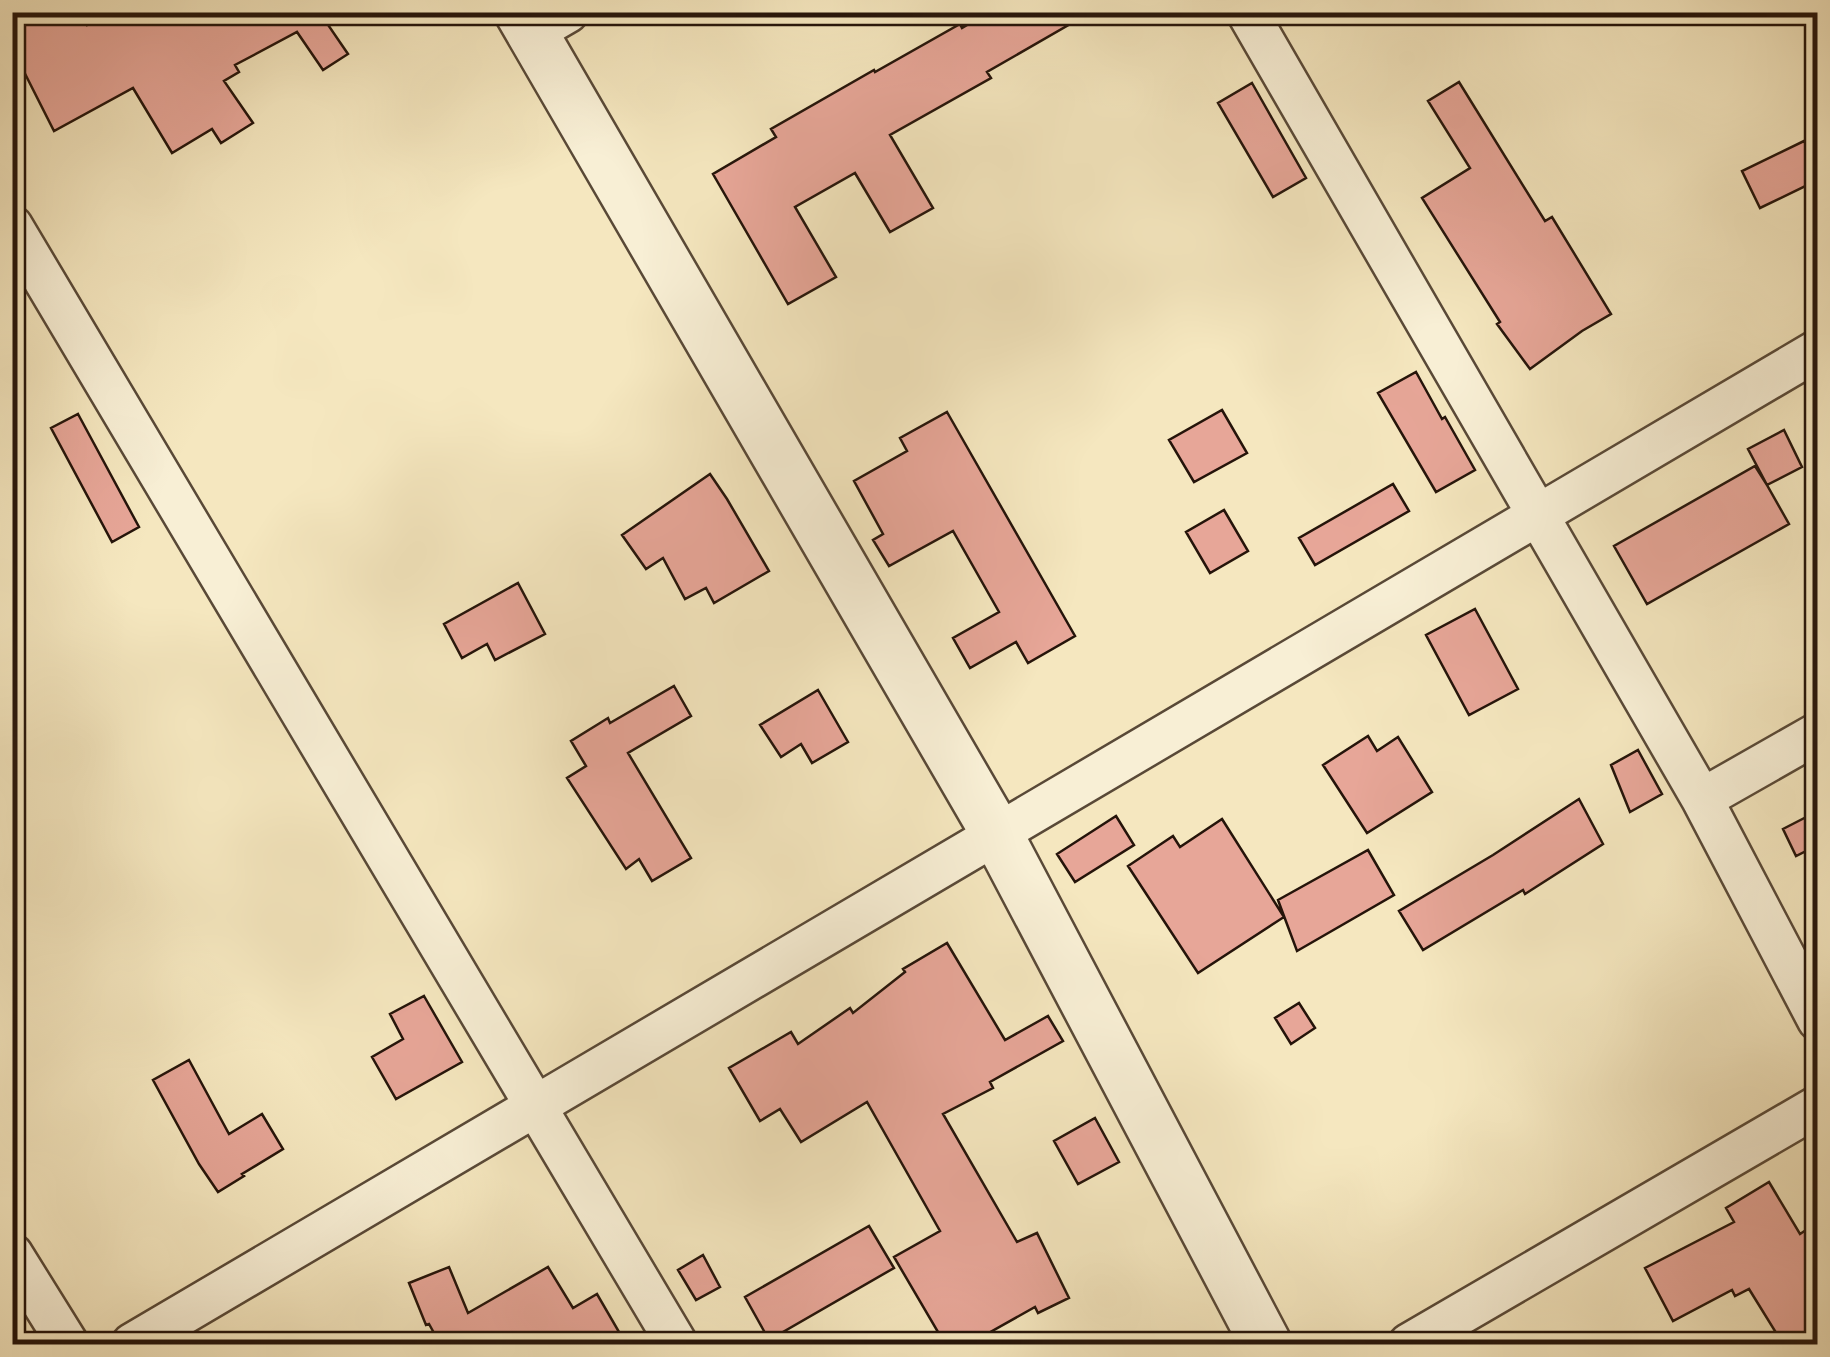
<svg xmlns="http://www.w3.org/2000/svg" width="1830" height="1357" font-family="'Old Standard TT',serif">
	<rect width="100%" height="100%" fill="#f5e7bf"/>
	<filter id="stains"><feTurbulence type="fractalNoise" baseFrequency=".002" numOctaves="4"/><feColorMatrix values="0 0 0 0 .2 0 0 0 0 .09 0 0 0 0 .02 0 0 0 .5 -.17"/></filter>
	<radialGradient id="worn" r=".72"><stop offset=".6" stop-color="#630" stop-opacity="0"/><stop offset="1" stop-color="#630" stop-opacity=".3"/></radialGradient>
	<!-- building -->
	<path fill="#e7a698" stroke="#25140a" stroke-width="2.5" d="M 12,12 L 79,12 L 87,25 L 109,12 L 336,12 L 324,19 L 348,54 L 323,70 L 297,32 L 235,65 L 239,72 L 224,81 L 253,123 L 221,143 L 212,129 L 172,153 L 133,88 L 54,131 L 12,48 Z
		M 989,12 L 1091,12 L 987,72 L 991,78 L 890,135 L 933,208 L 890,232 L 855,173 L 795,207 L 836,277 L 788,304 L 713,174 L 776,137 L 771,129 L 874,70 L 875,72 L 960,24 L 962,28 Z
		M 1459,82 L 1545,221 L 1552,217 L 1611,314 L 1582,331 L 1530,369 L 1497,324 L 1500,322 L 1422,198 L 1470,168 L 1428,101 Z
		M 1252,83 L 1306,178 L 1273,197 L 1218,103 Z
		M 1804,141 L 1818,168 L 1818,180 L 1760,208 L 1742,171 Z
		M 1416,372 L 1442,419 L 1445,417 L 1475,470 L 1436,492 L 1378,393 Z
		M 1222,410 L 1247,453 L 1194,482 L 1169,440 Z
		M 947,412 L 1075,636 L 1028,663 L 1016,642 L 970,668 L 953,638 L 999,612 L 953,531 L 889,566 L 873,540 L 883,534 L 854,481 L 907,451 L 900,438 Z
		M 78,414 L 139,527 L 112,542 L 51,428 Z
		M 1784,430 L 1802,467 L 1767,485 L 1789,524 L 1647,604 L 1614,546 L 1755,466 L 1767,485 L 1748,449 Z
		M 710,474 L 727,499 L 769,571 L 714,603 L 706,588 L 685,599 L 663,558 L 646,569 L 622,535 Z
		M 1393,484 L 1409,511 L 1315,565 L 1299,538 Z
		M 1224,510 L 1248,551 L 1210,573 L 1186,532 Z
		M 518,583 L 545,634 L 495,660 L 487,644 L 462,658 L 444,624 Z
		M 1475,609 L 1518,689 L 1469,715 L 1426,635 Z
		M 674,686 L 691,716 L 628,753 L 691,858 L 652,881 L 639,859 L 626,869 L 567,778 L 586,766 L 571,741 L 608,718 L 610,723 Z
		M 818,690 L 848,742 L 812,763 L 801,744 L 781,757 L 760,725 Z
		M 1368,736 L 1377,751 L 1398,737 L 1432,792 L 1367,833 L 1323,765 Z
		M 1638,750 L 1662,794 L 1630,812 L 1611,765 Z
		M 1579,799 L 1603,844 L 1525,894 L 1523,890 L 1423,950 L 1399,911 L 1493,855 Z
		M 1818,811 L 1818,845 L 1796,856 L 1783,829 Z
		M 1116,816 L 1134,845 L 1075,882 L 1057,854 Z
		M 1222,819 L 1284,917 L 1198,973 L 1128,866 L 1173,836 L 1180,847 Z
		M 1368,850 L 1394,895 L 1297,951 L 1278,900 Z
		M 947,943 L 1005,1040 L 1048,1016 L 1063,1041 L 990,1082 L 993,1088 L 943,1114 L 1017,1242 L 1037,1233 L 1069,1298 L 1038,1313 L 1035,1307 L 969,1344 L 945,1344 L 894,1257 L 940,1231 L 867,1102 L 801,1142 L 780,1109 L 760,1121 L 729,1068 L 791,1032 L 798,1044 L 850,1008 L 853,1013 L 905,972 L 903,969 Z
		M 424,996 L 462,1062 L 396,1099 L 372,1057 L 403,1039 L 390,1014 Z
		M 1299,1003 L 1315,1028 L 1291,1044 L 1275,1018 Z
		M 189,1060 L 229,1134 L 262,1114 L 283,1149 L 242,1174 L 244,1176 L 218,1192 L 199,1164 L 153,1080 Z
		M 1095,1118 L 1119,1162 L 1078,1184 L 1054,1141 Z
		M 1769,1182 L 1800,1234 L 1818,1222 L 1818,1344 L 1783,1344 L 1749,1289 L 1735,1296 L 1732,1290 L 1673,1321 L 1645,1268 L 1734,1222 L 1726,1208 Z
		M 869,1226 L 894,1268 L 769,1340 L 745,1297 Z
		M 703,1255 L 720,1287 L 696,1300 L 678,1270 Z
		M 449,1267 L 468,1313 L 548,1267 L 573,1308 L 597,1294 L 626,1344 L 416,1344 L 434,1333 L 429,1324 L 426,1325 L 409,1283 Z"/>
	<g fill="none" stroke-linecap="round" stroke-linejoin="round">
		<!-- minor casing -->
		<g stroke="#594937" stroke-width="45">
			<path id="minor" d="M 1247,12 L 1702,799 L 1818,1020
				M 532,33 L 568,12
				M 12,226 L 677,1344
				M 1702,799 L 1818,733
				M 12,1254 L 68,1344
				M 132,1344 L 1818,350
				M 1409,1344 L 1818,1106"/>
		</g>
		<!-- tertiary casing -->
		<g stroke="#594937" stroke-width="55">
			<path id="tertiary" d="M 520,12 L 997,834 L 1266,1344"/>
		</g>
		<!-- minor -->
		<use href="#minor" stroke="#f8efd5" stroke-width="40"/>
		<!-- tertiary -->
		<use href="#tertiary" stroke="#f8efd5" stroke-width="50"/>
	</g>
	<!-- margin -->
	<rect width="1830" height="1357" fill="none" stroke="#f5e7bf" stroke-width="50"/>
	<rect x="15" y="15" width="1800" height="1327" fill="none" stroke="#25140a" stroke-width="5"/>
	<rect x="25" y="25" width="1780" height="1307" fill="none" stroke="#25140a" stroke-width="2.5"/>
	<rect width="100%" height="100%" filter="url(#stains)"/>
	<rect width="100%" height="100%" fill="url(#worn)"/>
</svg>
